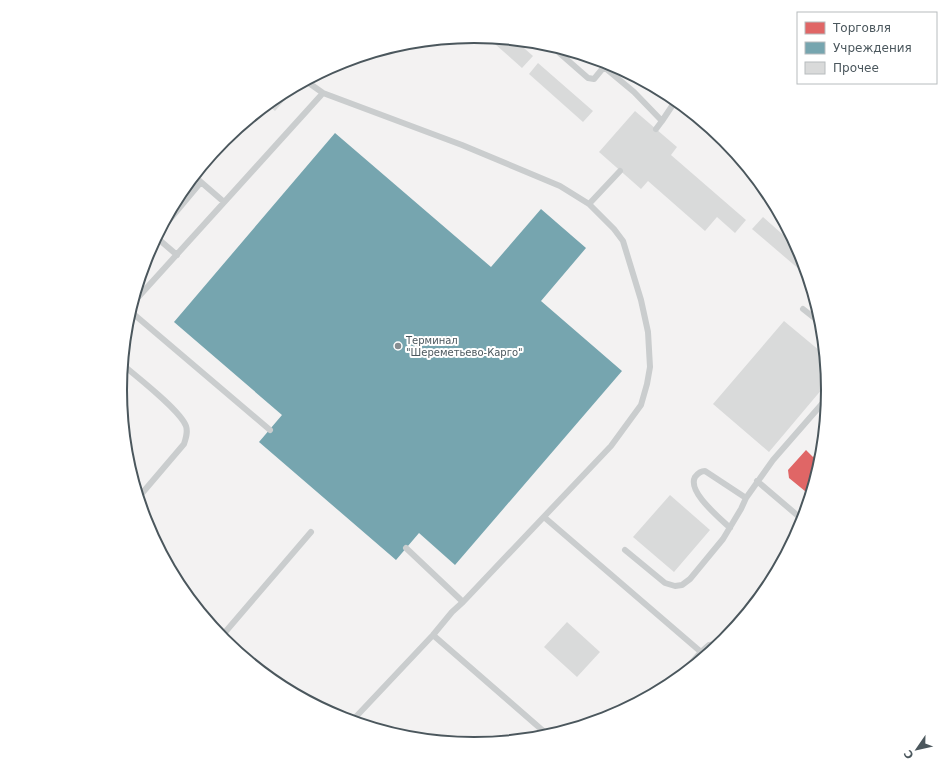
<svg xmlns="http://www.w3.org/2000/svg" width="949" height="781" font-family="'DejaVu Sans',sans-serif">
	<rect width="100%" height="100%" fill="#f3f2f2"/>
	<!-- shops -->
	<path fill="#e06666" d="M 824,446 L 822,460 L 811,496 L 789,478 L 788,470 L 806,450 L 813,457 Z"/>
	<!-- public -->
	<path fill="#76a5af" d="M 335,133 L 491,267 L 541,209 L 586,248 L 541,301 L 622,371 L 455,565 L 419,533 L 396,560 L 259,442 L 282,415 L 174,322 Z"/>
	<!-- building -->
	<path fill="#d9dada" d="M 487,37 L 526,41 L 529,43 L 524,48 L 533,56 L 522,68 Z
		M 538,63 L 593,111 L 583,122 L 529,74 Z
		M 286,91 L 290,94 L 275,111 L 267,104 L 278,96 Z
		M 635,111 L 677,147 L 671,155 L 746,220 L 735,233 L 717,217 L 705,231 L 648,181 L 641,189 L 599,152 Z
		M 763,217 L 798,248 L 802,255 L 808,275 L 801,269 L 800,270 L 752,229 Z
		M 784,321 L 826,356 L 828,382 L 769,452 L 713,404 Z
		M 670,495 L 710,530 L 674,572 L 633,537 Z
		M 567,622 L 600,652 L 577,677 L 544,647 Z"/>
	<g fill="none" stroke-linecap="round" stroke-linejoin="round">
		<!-- lane -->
		<path stroke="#cacdce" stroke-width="6" d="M 555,46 L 556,50 L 588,78 L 594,79 L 608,62
			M 604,67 L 634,92 L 662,121 L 676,100
			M 306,81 L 323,93
			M 656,129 L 662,121
			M 194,176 L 224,202
			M 160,231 L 201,182
			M 156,237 L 177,255
			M 132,304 L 323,93 L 462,145 L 560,186 L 589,204 L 620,171
			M 803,309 L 822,324
			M 130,311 L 270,430
			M 123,365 C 137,377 180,410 186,426 C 188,432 186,438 184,444 L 138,498
			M 757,481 L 804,521
			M 544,517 L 701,652
			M 730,528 C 720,518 687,492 695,477 C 698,473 701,471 705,471 L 746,498
			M 406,548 L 463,602
			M 625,550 L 665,583 L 675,586 L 682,585 L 690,579 L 723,539 L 741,509 L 746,498 L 773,460 L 828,397
			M 433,635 L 549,736
			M 221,637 L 311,532
			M 671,686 L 701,652 L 709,645 L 723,643
			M 351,722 L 433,635 L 452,612 L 463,602 L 611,446 L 641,405 L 647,384 L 650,367 L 648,332 L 641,300 L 623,241 L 614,229 L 589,204"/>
	</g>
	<!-- markers -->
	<circle fill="#868d91" stroke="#fff" stroke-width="1.5" cx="398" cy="346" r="4"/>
	<g text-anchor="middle" stroke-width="4" stroke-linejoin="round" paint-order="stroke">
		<!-- poi labels -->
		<g font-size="10" fill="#4b575d" stroke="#fff" text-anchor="start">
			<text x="406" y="344">Терминал<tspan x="406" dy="12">"Шереметьево-Карго"</tspan></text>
		</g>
	</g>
	<!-- crop -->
	<path d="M0 0H949V781H0ZM127 390a347 347 0 1 1 694 0a347 347 0 1 1-694 0Z" fill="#fff" fill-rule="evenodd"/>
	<path fill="none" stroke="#4b575d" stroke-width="2" d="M127 390a347 347 0 1 1 694 0a347 347 0 1 1-694 0Z"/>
	<!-- legend -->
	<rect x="797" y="12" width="140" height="72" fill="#ffffff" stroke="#b7bcbe"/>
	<rect x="805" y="22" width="20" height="12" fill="#e06666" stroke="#b7bcbe"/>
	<text x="833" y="32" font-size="12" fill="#4b575d">Торговля</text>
	<rect x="805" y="42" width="20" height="12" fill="#76a5af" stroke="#b7bcbe"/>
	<text x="833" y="52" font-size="12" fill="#4b575d">Учреждения</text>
	<rect x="805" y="62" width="20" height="12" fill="#d9dada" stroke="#b7bcbe"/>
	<text x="833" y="72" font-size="12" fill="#4b575d">Прочее</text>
	<!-- north arrow -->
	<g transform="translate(917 749) rotate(236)" stroke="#ffffff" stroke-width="3" paint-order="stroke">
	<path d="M0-3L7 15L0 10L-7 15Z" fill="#4b575d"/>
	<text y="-6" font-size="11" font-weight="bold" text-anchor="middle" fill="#4b575d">С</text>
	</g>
</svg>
